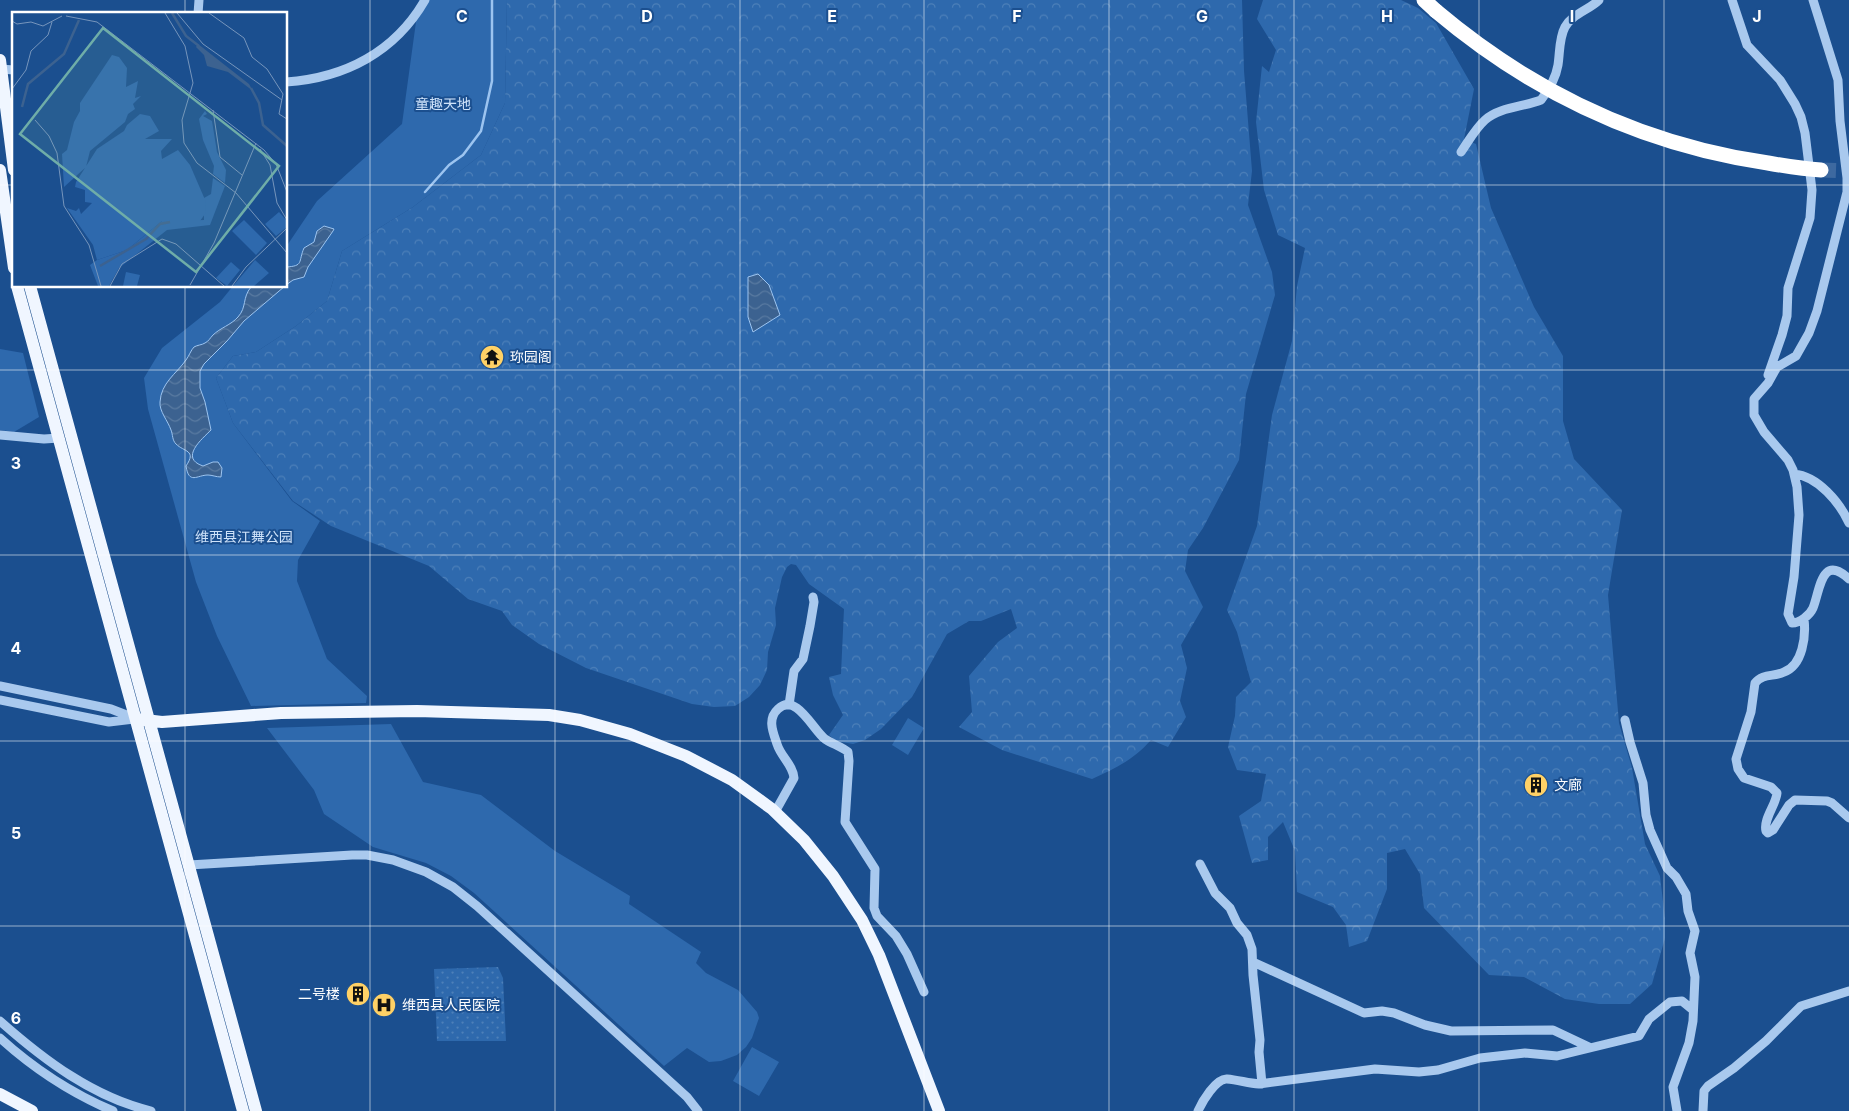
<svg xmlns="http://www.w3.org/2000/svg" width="1849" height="1111" font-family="Inter,'Noto Sans SC',sans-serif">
	<defs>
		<pattern id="forest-crowns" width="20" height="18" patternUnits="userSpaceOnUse" patternTransform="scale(1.25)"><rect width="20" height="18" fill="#2e69ad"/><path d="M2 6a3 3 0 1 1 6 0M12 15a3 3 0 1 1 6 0" fill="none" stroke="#4d80b9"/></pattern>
		<pattern id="garden-dots" width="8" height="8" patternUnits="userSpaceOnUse" patternTransform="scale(1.25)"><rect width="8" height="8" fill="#2e69ad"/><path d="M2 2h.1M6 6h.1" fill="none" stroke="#4d80b9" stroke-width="1.8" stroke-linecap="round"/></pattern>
		<pattern id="water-waves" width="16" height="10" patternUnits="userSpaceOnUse" patternTransform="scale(1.25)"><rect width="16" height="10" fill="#3c6290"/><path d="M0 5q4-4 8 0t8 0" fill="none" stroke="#597aa1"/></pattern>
	</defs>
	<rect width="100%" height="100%" fill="#1b4f8f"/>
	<!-- green -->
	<path fill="#2e69ad" d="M 419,0 L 507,0 L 505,103 L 481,155 L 413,207 L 342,251 L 327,301 L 296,326 L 256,352 L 233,356 L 216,378 L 233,423 L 292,501 L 320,521 L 298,560 L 297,581 L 327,659 L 367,696 L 366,703 L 251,706 L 217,636 L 196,582 L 148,409 L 144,378 L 162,348 L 220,302 L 233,286 L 286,286 L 286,247 L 317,201 L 402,124 Z
		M 0,349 L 23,353 L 39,417 L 14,432 L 0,430 Z
		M 908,718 L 924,728 L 908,755 L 892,745 Z
		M 391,724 L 423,782 L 481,795 L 555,851 L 630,896 L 629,904 L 701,952 L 696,963 L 706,973 L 738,990 L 757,1012 L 759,1018 L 752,1038 L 746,1047 L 737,1055 L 721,1061 L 709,1062 L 687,1048 L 664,1066 L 474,893 L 451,876 L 426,863 L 373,847 L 324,814 L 314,790 L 267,728 Z
		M 752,1047 L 779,1062 L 759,1096 L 733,1081 Z"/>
	<!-- forest -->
	<path fill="url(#forest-crowns)" d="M 507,0 L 1242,0 L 1244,71 L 1252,171 L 1248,205 L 1272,272 L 1275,295 L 1246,394 L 1239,460 L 1203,528 L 1188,550 L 1185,571 L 1203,607 L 1181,645 L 1187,668 L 1180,701 L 1186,717 L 1168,747 L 1151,740 C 1133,760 1116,768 1092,779 L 1002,750 L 959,727 L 972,712 L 969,676 L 998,642 L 1017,628 L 1011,609 L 981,621 L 969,621 L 947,634 L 912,697 L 881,729 L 865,740 L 853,744 L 836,741 L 829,735 L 843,715 L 833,695 L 829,677 L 841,674 L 844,609 L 809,584 L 796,565 L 791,564 L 787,567 L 782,577 L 775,608 L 776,625 L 768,652 L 767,670 L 760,685 L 749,697 L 735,706 L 714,707 L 692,704 L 586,668 L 539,644 L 512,625 L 502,611 L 468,599 L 429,566 L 331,526 L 293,501 L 233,423 L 216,378 L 233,356 L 256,352 L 296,326 L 327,301 L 342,251 L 413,207 L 481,155 L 505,103 Z
		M 1263,0 L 1401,0 L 1418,8 L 1436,23 L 1474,89 L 1464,139 L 1476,144 L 1491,208 L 1534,307 L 1563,356 L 1563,421 L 1574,459 L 1622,510 L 1608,595 L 1619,723 L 1632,768 L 1645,844 L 1660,876 L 1665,919 L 1665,938 L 1652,984 L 1630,1004 L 1599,1004 L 1565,999 L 1524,977 L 1489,975 L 1424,908 L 1420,874 L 1405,849 L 1387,853 L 1387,889 L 1367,941 L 1349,947 L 1346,925 L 1333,907 L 1297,892 L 1295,851 L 1283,822 L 1268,837 L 1268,860 L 1252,863 L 1239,816 L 1261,801 L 1266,774 L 1237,770 L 1228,747 L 1235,716 L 1236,697 L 1251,682 L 1237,632 L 1227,610 L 1257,526 L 1272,415 L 1292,341 L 1297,286 L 1305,248 L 1278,235 L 1264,190 L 1256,122 L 1262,66 L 1269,72 L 1276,50 L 1257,19 Z"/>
	<!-- garden -->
	<path fill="url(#garden-dots)" d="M 498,967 L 503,978 L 506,1041 L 437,1041 L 434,969 Z"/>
	<!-- water -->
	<path fill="url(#water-waves)" stroke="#9cc4f0" d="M 324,226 L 334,229 L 333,231 L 308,267 L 304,277 L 293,280 L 286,285 L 286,267 C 304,266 298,262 304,248 L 314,242 L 317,231 Z
		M 758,274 L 769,285 L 780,315 L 753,332 L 748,317 L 748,277 Z
		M 285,286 L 244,321 L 227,341 L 204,364 L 200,371 L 200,388 L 205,402 L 211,430 C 202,439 179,458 203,466 L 213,462 L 218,462 L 222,468 L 221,477 C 216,477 212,475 208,475 C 197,475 189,485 186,466 C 197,450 184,452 176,444 C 172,440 173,435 171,430 C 168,421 159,411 160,402 C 161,383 176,374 186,360 C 189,356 191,350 194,347 C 197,345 202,345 205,343 C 209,341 210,338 213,335 C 220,328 231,325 238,317 C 247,307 242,298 251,287 Z"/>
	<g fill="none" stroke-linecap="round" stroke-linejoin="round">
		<!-- stream -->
		<path stroke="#9cc4f0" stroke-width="2.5" d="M 425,192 L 449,165 L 463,155 L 481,131 L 492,81 L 492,0"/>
		<!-- highway-tunnel -->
		<path stroke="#3d69a0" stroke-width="15" stroke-dasharray="15 8" stroke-linecap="butt" d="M 1821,170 L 1849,171"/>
		<!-- minor -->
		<path stroke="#a9c9ee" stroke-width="9" d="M 1732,0 L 1747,45 L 1780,80 L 1795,104 L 1801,117 L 1805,133 L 1812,190 L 1810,218 L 1788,288 L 1787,316 L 1782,335 L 1768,375
			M 1813,0 L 1838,80 L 1840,121 L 1847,178 L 1847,192 L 1817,311 L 1809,333 L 1796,356 L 1777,367 L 1768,383 L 1754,399 L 1754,415 L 1764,432 L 1788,460 L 1793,470 L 1797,487 L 1799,515 L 1794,577 L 1788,614 L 1792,623 C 1800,623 1810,615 1813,608 C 1820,591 1821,553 1849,579
			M 198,14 L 199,0
			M 0,69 L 14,70
			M 286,82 C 345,78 395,52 425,0
			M 1461,152 C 1468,142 1475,129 1485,120 C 1500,107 1523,107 1541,100 C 1548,91 1556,77 1558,65 C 1560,52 1559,38 1565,27 C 1572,14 1589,10 1599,0
			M 0,435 L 44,439 L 59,438
			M 1794,474 C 1818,476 1840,503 1849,523
			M 1804,619 C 1806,636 1803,665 1784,672 C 1774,677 1763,673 1755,683 L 1751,712 L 1736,759 L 1738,769 L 1744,778 L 1771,787 L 1777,793 C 1776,805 1763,819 1766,831 L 1768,833 L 1773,830 L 1789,805 L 1795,800 L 1827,801 L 1832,803 L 1849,818
			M 0,686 L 111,709 L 137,719
			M 0,700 L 109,722 L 134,719
			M 789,705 L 794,671 L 803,659 L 810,626 L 814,602 L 813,597
			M 1625,720 L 1630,742 L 1643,783 L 1646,815 L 1650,830 L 1667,868 L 1676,877 L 1686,894 L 1688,911 L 1695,931 L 1690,953 L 1695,977 L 1693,1021 L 1689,1043 L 1673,1087 L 1677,1111
			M 775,812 L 794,778 C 793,765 781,757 777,744 C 773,732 767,719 778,709 C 796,692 813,730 825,739 C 832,744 841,746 848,752 L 849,761 L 845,822 L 875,869 L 874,908 L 877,916 L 896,936 L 907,954 L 924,992
			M 1200,864 L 1215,893 L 1230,908 L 1237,923 L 1247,935 L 1252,949 L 1253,975 L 1260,1040 L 1259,1052 L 1262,1084
			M 189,865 L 352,855 L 367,855 L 393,860 L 426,872 L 453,887 L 477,906 L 687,1097 L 698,1111
			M 1253,962 L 1364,1013 L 1382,1011 L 1394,1013 L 1425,1025 L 1451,1031 L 1553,1030 L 1589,1047
			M 0,1021 C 44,1060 93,1097 151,1111
			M 0,1038 C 34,1069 71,1093 113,1111
			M 1198,1111 C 1202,1102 1216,1078 1227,1079 C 1238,1080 1248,1083 1259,1084 L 1375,1069 L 1419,1072 L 1438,1070 L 1480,1058 L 1525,1053 L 1557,1056 L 1639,1036 L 1649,1019 L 1670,1002 L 1682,1001 L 1693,1010
			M 1703,1111 L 1704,1091 L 1708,1086 L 1734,1068 L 1766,1041 L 1801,1006 L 1849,991"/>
		<!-- major -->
		<path stroke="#f0f6ff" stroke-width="12" d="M 0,60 L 14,170
			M 0,170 L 14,268
			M 17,286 L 243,1111
			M 30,286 L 256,1111
			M 137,719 L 162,722 L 281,713 L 417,711 L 549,715 L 580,720 L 630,734 L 686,756 L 732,780 L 772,809 L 804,840 L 833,876 L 862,920 L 879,955 L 939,1111
			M 0,1094 L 32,1111"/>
		<!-- highway -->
		<path stroke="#fff" stroke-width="15" d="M 1424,0 L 1436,11"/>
		<!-- highway-bridge -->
		<path stroke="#fff" stroke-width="15" d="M 1436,11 C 1532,92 1644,145 1768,163 C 1785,166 1803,169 1821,170"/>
	</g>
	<!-- grid -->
	<path fill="none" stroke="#fff" stroke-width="1" stroke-opacity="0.55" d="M 185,0 L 185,14M 370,0 L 370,1111M 555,0 L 555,1111M 740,0 L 740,1111M 924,0 L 924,1111M 1109,0 L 1109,1111M 1294,0 L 1294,1111M 1479,0 L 1479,1111M 1664,0 L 1664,1111M 0,185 L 14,185M 286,185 L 1849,185M 185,286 L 185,1111M 0,370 L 1849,370M 0,555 L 1849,555M 0,741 L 1849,741M 0,926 L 1849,926"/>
	<!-- icons -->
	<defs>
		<g id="temple-disc" transform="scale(1.25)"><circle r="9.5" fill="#ffd166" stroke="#1b4f8f"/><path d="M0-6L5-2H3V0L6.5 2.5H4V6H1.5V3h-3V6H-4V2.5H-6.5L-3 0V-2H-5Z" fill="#111"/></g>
		<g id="building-disc" transform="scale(1.25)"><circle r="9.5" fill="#ffd166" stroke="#1b4f8f"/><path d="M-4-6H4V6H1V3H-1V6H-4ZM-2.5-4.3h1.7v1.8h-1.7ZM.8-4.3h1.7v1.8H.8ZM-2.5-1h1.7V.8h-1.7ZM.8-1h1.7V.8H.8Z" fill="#111"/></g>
		<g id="hospital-disc" transform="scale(1.25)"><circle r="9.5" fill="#ffd166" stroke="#1b4f8f"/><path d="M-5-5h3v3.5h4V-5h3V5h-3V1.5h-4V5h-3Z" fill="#111"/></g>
	</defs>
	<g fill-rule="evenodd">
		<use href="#temple-disc" x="492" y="357"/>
		<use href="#building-disc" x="1536" y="785"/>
		<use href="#building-disc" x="358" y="994"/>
		<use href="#hospital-disc" x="384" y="1005"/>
	</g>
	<g text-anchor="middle" stroke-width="4" stroke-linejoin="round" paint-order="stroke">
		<!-- park labels -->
		<g font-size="14" fill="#cfe3fa" stroke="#1b4f8f">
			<text x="443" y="109">童趣天地</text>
			<text x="244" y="542">维西县江舞公园</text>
		</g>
		<!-- poi labels -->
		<g font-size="14" fill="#fff" stroke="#1b4f8f" text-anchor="start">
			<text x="510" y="362">珎园阁</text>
			<text x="1554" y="790">文廊</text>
			<text x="340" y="999" text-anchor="end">二号楼</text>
			<text x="402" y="1010">维西县人民医院</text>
		</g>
	</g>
	<!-- overview -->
	<g transform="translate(12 12)">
		<rect width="275" height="275" fill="#1b4f8f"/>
		<path d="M 193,99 L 195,102 L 191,104 L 200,109 L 205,140 L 214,158 L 213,171 L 201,162 L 202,154 L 191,128 L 187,107 ZM 201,166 L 213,174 L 198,213 L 155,218 L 107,256 L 97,274 L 86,274 L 78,253 L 85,248 L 115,238 L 150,209 L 192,208 L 192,186 L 199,182 ZM 267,200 L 275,209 L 275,215 L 264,224 L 253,212 ZM 232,208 L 255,231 L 244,243 L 220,219 ZM 243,248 L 257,261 L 242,274 L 221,274 ZM 219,250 L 228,258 L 215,274 L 204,266 ZM 114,260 L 128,263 L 125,274 L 111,274 Z" fill="#2e69ad"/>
		<path d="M 100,43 L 107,45 L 115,56 L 114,75 L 126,69 L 123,86 L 129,84 L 121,92 L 123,97 L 116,102 L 113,110 L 78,139 L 74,155 L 52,175 L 50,142 L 55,138 L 62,110 L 68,99 L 68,91 ZM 128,102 L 138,104 L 147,119 L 133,127 L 160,127 L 149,139 L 150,147 L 166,138 L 178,153 L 194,190 L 193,202 L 188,209 L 150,209 L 115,238 L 85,248 L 81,233 L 55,196 L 64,199 L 67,196 L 69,202 L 80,191 L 73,190 L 73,178 L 63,175 L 64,170 L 85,137 L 112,119 L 115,113 Z" fill="#2e69ad"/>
		<path d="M 186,32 L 237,72 L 241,79 L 216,60 L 195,54 L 192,43 L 184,35 Z" fill="#3c6290"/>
		<path fill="none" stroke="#3c6290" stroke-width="2.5" d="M 160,1 L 174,24 L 187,34M 239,76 L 247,91 L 251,113 L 275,134M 10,95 L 16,72 L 52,42 L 67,8M 88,254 L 134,227 L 148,212 L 158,210"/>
		<path fill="none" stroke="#7695bc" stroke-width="1" d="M 153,1 L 173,34 L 181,71 L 170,108 L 172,131 L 185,151 L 224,181M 165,1 L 191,32 L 270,88M 197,1 L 232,26 L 240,45 L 255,57 L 271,82 L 267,102 L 275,107M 54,4 L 85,10 L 252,138 L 264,152 L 275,180M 0,9 L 5,12 L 19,10 L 31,14 L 50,4M 0,77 L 14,58 L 19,39 L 36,23 L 40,10M 201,98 L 208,145 L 230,163M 23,108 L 37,124 L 45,141 L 52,194 L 77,233 L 89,274M 248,137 L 258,153 L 265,191 L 275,208M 224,181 L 275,241M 178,273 L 202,231 L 244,131M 98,274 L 110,252 L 150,227 L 164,232 L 212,274M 220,274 L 234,255 L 275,216"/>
		<path fill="#6fada8" fill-opacity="0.15" stroke="#6fada8" stroke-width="2.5" d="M 91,16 L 267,154 L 184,260 L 8,122 Z"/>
		<rect width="275" height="275" fill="none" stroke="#fff" stroke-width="2.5"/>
	</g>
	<g font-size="16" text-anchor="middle" font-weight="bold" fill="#fff" stroke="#1b4f8f" stroke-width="4" stroke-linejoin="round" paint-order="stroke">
		<text x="462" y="22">C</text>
		<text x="647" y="22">D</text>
		<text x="832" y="22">E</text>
		<text x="1017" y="22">F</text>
		<text x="1202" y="22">G</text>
		<text x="1387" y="22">H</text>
		<text x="1572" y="22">I</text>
		<text x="1757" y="22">J</text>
		<text x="16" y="469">3</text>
		<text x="16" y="654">4</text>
		<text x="16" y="839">5</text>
		<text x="16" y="1024">6</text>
	</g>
</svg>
